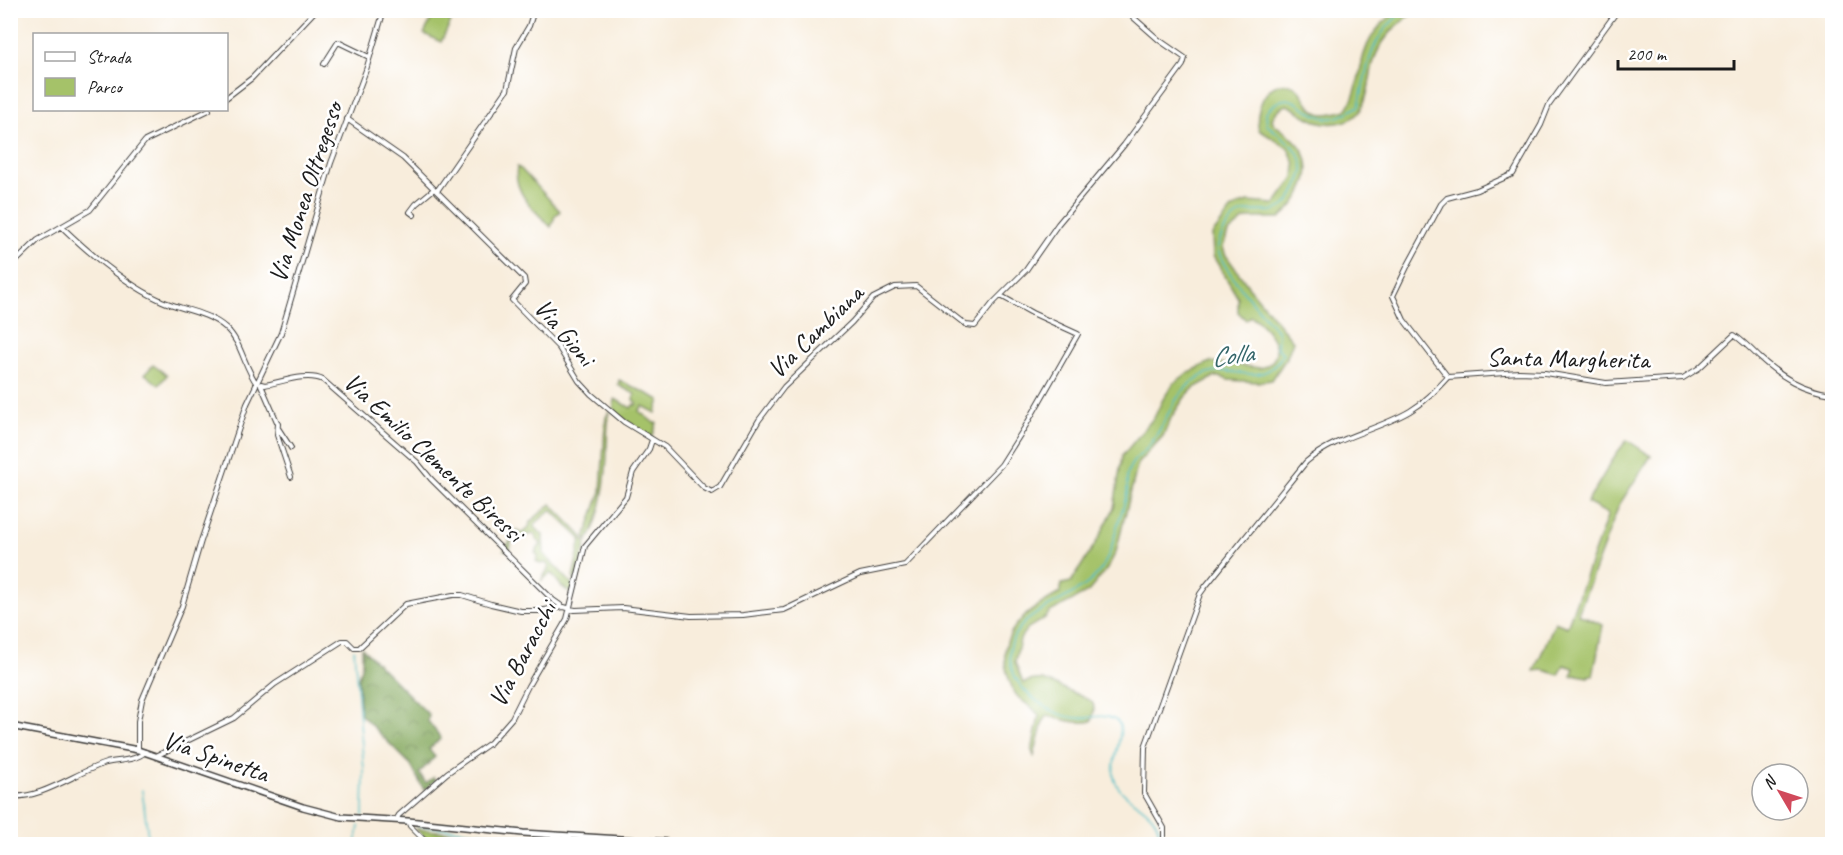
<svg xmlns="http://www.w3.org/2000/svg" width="1843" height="855" font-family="Caveat,sans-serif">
	<defs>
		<pattern id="forest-crowns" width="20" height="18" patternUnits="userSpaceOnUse" patternTransform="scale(1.5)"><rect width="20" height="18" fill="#84a85d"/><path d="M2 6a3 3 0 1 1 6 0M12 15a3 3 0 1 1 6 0" fill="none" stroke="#6b884c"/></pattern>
	</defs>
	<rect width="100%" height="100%" fill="#fff"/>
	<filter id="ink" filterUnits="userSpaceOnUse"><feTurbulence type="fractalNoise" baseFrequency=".0167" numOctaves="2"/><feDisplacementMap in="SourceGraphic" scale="12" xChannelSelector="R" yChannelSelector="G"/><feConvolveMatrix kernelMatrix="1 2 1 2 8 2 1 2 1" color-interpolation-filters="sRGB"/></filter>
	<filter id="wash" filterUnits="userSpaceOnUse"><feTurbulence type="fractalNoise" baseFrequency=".008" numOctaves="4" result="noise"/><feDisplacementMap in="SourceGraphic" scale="24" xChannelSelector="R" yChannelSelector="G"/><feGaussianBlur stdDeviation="1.35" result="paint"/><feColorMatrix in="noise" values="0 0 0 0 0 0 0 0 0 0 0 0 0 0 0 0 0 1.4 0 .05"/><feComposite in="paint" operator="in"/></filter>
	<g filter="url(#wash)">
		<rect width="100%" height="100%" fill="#f8eddc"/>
		<!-- green -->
		<path fill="#a5c269" stroke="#606f42" stroke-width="1.5" d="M 435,11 L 456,11 L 441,42 L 424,34 Z
			M 1397,11 L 1416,11 C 1399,23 1384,36 1376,55 C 1366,78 1373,115 1343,122 C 1334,124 1325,124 1316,121 C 1306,118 1297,109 1287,105 C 1279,108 1276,111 1272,119 L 1274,124 C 1283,131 1296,138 1302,149 C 1317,173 1300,202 1280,218 L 1251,218 L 1244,220 L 1228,233 L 1223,247 L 1225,254 L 1248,286 L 1293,341 L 1287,357 L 1272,380 L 1257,382 L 1228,380 L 1221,377 L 1214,377 L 1194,388 L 1185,397 L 1172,416 L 1163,436 L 1138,463 L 1116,552 L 1107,569 L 1088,592 L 1050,612 L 1045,618 L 1028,628 L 1023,634 L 1020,640 L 1015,662 L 1023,683 C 1029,681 1036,679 1042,680 C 1047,681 1089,699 1092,702 C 1096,708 1093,715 1092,721 C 1077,725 1061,719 1047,716 L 1043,722 L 1034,756 L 1032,751 L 1039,716 C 1034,707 1025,704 1018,697 C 1013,692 1010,683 1008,676 C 994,633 1026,611 1060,593 L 1062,584 L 1071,582 L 1099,538 L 1114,508 L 1122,456 L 1155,416 L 1163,399 L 1174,383 L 1188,373 L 1210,362 L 1261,368 C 1292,357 1268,327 1251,316 L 1246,320 L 1238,312 L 1238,298 L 1213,256 L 1212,235 L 1231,210 L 1239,205 L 1248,202 L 1275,204 L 1294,178 L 1295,164 L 1288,148 L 1259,130 C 1253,112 1266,79 1289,84 C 1304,87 1306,108 1319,113 C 1326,116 1338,112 1346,110 C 1362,89 1357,61 1371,38 C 1377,27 1387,19 1397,11 Z
			M 517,167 L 521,169 L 560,211 L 555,216 L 551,227 C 535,211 512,192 517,167 Z
			M 153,365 L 167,375 L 159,385 L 145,374 Z
			M 619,380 L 660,400 L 656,413 L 643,406 L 639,411 L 654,423 L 657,423 L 652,438 L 615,413 L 613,410 L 615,399 L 631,408 L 634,404 L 636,405 L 637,403 L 633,400 L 635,394 L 618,385 Z
			M 610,412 C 606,424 608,437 607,450 C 607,475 601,521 587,541 L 585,537 L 601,491 L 605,426 L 606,417 Z
			M 1627,440 L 1651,456 L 1619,505 L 1578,614 L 1603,625 L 1593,676 L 1589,675 L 1589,677 L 1577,675 L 1571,676 L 1574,668 L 1564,665 L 1559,675 L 1544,670 L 1534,671 L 1555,622 L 1567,627 L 1608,514 L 1587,503 L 1616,454 Z
			M 551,504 L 582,536 L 586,544 L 575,582 L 573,577 L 581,539 L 551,510 L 535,524 L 535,527 L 543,535 L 544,554 L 574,586 L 572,594 L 561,586 L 551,573 L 541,581 L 549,567 L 546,563 L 540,564 L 536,561 L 538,555 L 535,553 L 541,544 L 536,539 L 535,534 L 519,536 L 516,540 L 513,538 L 509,550 L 504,550 L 517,530 L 522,533 L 529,527 L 530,522 Z
			M 416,829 L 498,837 L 489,844 L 432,844 Z"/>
		<!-- forest -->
		<path fill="url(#forest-crowns)" stroke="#50623c" stroke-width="1.5" d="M 362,648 L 429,715 L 428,721 L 441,738 L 429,749 L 435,757 L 419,773 L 426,783 L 434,777 L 436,780 L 424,790 L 410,764 L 360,714 L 358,678 L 362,664 Z"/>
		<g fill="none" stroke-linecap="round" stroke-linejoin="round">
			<!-- stream -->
			<path stroke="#50bec7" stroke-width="1.5" d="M 354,650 L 364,770 L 363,816
				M 142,790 L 149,844
				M 415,825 L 534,838 L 642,843
				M 356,844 L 359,826
				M 1159,844 C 1164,806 1124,805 1115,781 C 1108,763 1128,730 1117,721 C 1104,712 1091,719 1077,718 C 1052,716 1019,693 1012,669 C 996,611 1072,607 1098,573 C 1110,559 1113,541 1118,523 C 1121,513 1125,503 1127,493 C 1128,487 1126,481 1127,475 C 1130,461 1139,457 1148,447 C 1162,431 1168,409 1181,393 C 1190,382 1205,371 1219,371 C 1247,371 1265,385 1283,354 L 1277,347 L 1278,332 C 1265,316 1217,265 1218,247 C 1219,239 1223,232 1227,226 C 1245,199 1264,220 1284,206 C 1290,202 1294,193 1297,187 C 1299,181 1303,176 1303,170 C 1305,152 1280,135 1267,125 L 1266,112 C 1295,79 1303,121 1333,118 C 1343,117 1351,110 1359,106 C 1367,67 1370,34 1406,10"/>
		</g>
	</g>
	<g filter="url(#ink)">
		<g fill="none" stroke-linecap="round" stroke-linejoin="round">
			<!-- minor casing -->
			<g stroke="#3d3b39" stroke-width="6">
				<path id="minor" d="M 324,64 L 338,42 L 369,57
					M 226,98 L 252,78 L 316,10
					M 347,119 L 403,158 L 524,278 L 525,284 L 512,300 L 559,348 L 579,381 L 591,394 L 624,422 L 665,447 L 704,488 L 712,492 L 720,487 L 759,420 L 784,387 L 852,322 L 873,298 L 895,287 L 916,286 L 966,325 L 975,326 L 993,303 L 1026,270 L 1058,224 L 1124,145 L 1183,65 L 1185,58 L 1159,40 L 1125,10
					M 437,191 L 507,90 L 516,48 L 529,26 L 534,10
					M 414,215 L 410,212 L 416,204 L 434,189
					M 62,227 C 91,255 125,284 162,301 C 183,310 208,312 226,328 C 242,343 244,367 257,384
					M 10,267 L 38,240 L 90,210 L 145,141 L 209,110
					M 1448,377 L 1404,320 L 1393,296 L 1408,265 L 1441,204 L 1447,198 L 1477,190 L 1513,174 L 1541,125 L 1549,105 L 1618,10
					M 1448,377 L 1519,372 L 1545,373 L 1606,383 L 1683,378 L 1699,368 L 1734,335 C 1743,341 1751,349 1759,357 C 1781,377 1802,390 1832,394
					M 261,384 L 265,385 C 282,382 307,372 323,380 L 417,462 L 431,479 L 553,600 L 563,607
					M 261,385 L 278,424 L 277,435 L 291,477
					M 278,428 L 291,448
					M 138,750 L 138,721 L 142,700 L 182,606 L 201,541 L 247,404 L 281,333 L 331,163 L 366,70 L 384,10
					M 156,756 L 234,718 L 275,684 L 342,641 L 347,641 L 354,648 L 359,648 L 406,604 L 453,595 L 462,595 L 491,604 L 521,611 L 538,611 L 564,607 L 575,610 L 623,608 L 691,616 L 743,615 L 784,610 L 860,574 L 905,565 L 1001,465 L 1025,427 L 1078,334 L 1032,313 L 1001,296
					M 10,796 C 41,800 76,772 106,763 C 118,760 136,761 145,752
					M 396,820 L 399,815 L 447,773 L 490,743 L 512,718 L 528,686 L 567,619 L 585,546 L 626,497 L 633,472 L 649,449 L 652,440
					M 408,821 L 410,826 L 428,844
					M 1164,844 L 1164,828 L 1144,793 L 1145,747 L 1200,594 L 1205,587 L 1306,462 C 1336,436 1376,431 1410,411 C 1425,402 1436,390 1448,377
					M 1380,844 L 1381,841"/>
			</g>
			<!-- secondary casing -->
			<g stroke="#3d3b39" stroke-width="8">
				<path id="secondary" d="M 10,726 L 138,750 L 303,807 L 341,817 L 408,821 L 523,833 L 702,844"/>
			</g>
			<!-- minor -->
			<use href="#minor" stroke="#fff" stroke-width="4"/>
			<!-- secondary -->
			<use href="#secondary" stroke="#fff" stroke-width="5"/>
		</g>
	</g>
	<g text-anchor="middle" stroke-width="5" stroke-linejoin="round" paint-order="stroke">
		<!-- street labels -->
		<g font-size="26" fill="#1c1c1c" stroke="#fff">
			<text transform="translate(305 192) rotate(-72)" y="9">Via Monea Oltregesso</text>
			<text transform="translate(815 331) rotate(-44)" y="9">Via Cambiana</text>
			<text transform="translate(565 332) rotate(50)" y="9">Via Gioni</text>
			<text transform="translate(1568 358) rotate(1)" y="9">Santa Margherita</text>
			<text transform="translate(434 457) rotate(43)" y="9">Via Emilio Clemente Biressi</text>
			<text transform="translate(522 654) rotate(-62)" y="9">Via Baracchi</text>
			<text transform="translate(216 756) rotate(19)" y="9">Via Spinetta</text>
		</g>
		<!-- water labels -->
		<g font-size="27" font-style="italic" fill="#336569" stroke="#fff">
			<text transform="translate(1232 355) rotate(-7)" y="9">Colla</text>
		</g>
	</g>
	<!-- margin -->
	<rect width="1843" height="855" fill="none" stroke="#fff" stroke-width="36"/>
	<!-- legend -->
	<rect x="33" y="33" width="195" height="78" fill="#ffffff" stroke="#a4a4a4" stroke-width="1.5"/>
	<rect x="45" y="52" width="30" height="9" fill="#ffffff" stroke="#a4a4a4" stroke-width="1.5"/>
	<text x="87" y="63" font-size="18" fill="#1c1c1c">Strada</text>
	<rect x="45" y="78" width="30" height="18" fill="#a5c269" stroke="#a4a4a4" stroke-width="1.5"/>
	<text x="87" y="93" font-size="18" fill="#1c1c1c">Parco</text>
	<!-- north arrow -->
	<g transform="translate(1780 792) rotate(309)"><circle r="28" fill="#ffffff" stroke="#a4a4a4" stroke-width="1.5"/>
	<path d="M0-4.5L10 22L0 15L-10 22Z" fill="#d1495b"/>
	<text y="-9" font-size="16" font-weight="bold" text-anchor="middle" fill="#1c1c1c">N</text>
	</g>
	<!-- scale -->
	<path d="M1618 60v9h116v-9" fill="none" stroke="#1c1c1c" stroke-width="3"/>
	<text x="1627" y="60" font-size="18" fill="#1c1c1c" stroke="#ffffff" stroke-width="4.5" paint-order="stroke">200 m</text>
</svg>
